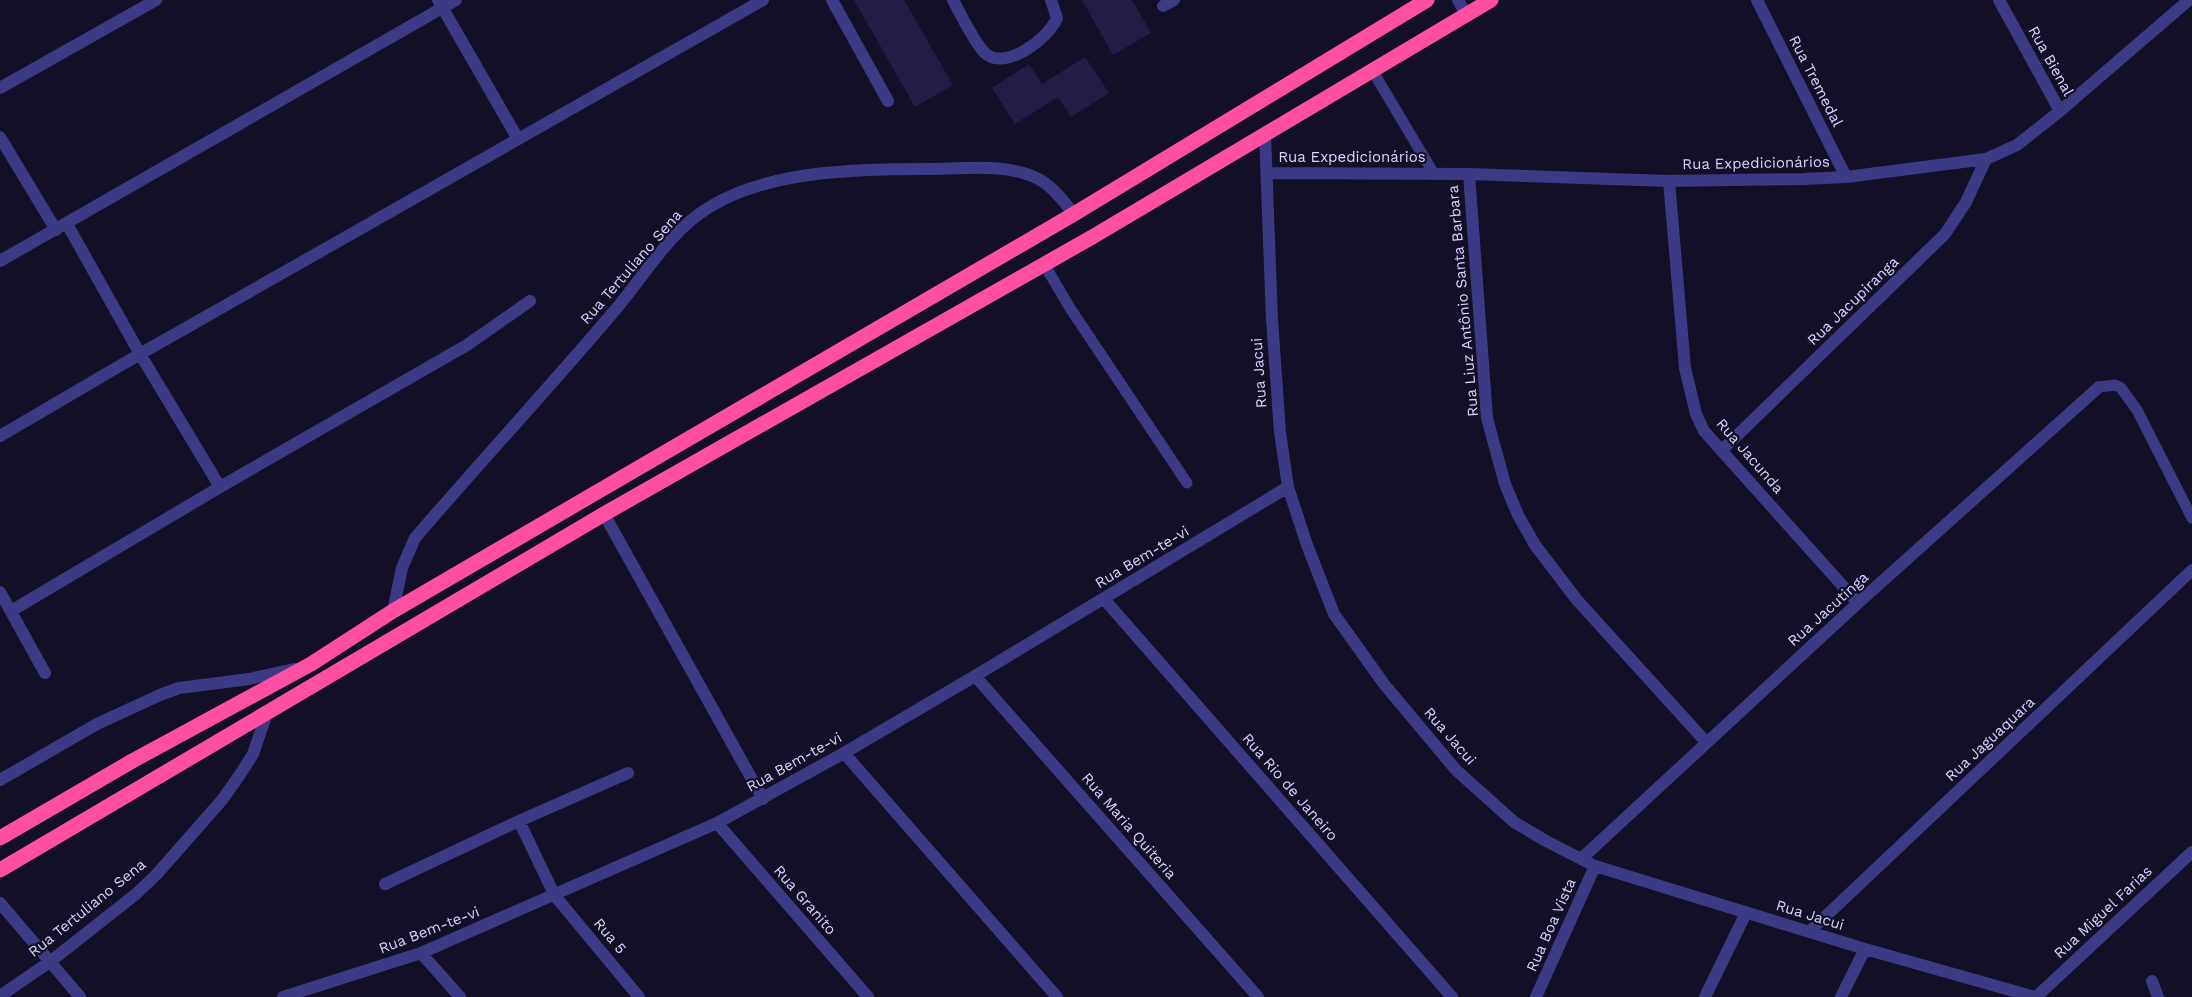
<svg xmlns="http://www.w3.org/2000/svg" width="2192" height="997" font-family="'Work Sans',sans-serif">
	<rect width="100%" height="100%" fill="#130f26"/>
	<!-- building -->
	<path fill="#241b47" d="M 854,0 L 904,0 L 953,85 L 915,107 Z
		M 1082,0 L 1132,0 L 1151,33 L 1113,55 Z
		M 1085,57 L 1109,93 L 1071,117 L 1058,97 L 1015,124 L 992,88 L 1029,64 L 1042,84 Z"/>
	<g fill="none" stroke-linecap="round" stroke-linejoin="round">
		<!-- lane -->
		<path stroke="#3d3a85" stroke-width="11" d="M 1372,70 L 1434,174
			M 1044,264 L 1070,308 L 1187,483
			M 2099,387 L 2115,385 L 2121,388 L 2137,410 L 2192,518"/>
		<!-- street -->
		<path stroke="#3d3a85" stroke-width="12" d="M 438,0 L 518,139
			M 832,0 L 888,101
			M 953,0 C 960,13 975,44 985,53 C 1005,72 1049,38 1057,18 L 1051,0
			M 1458,0 L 1466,14
			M 1757,0 L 1846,177
			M 1999,0 L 2060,111
			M 1163,6 L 1174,0
			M 0,88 L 156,0
			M 1265,134 L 1272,320 L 1280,432 L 1288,487 L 1307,545 L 1334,614 L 1384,684 L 1456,770 L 1514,822 L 1546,841 L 1595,866 L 1865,949 L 2035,997
			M 0,137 L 56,230
			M 1267,173 L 1469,174 L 1669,181 L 1803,179 L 1846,177 L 1986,159 L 2017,145 L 2060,111 L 2189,0
			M 1469,174 L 1487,418 L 1505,484 L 1518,515 L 1535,545 L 1577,600 L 1706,742
			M 1669,181 L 1685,368 L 1696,414 L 1704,431 L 1858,603
			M 67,224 L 140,354 L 220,487
			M 0,261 L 456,0
			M 0,436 L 140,354 L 763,0
			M 1722,450 L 1945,234 L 1966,202 L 1986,159
			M 604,514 L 763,799
			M 0,592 L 45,673
			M 1104,599 L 1452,997
			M 11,611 L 220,487 L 467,345 L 530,301
			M 393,611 L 402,568 L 415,538 C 481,461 550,387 616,309 C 645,275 669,232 708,208 C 768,170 858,169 927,169 C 963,169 1010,162 1042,181 C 1055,189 1064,202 1074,214
			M 975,676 L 1258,997
			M 844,753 L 1057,997
			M 0,780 L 97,724 L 160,695 L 179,688 L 249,679 L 294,669
			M 519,821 L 555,896 L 639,997
			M 717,823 L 868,997
			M 1581,859 L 1858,603 L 2099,387
			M 385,884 L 519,821 L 628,773
			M 0,903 L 80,997
			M 1810,931 L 2192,570
			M 421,953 L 460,997
			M 2152,981 L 2158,997
			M 0,996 L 51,961 L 136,894 L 156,875 L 222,800 L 239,776 L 253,754 L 267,713
			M 283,997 L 421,953 L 717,823 L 844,753 L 975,676 L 1288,487
			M 1536,997 L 1595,866
			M 1705,997 L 1746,913
			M 1841,997 L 1865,949
			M 2036,997 L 2192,852"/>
		<!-- highway -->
		<path stroke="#ff4fa3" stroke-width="15" d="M 0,838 L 134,760 L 311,664 L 393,611 L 1074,214 L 1427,0
			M 0,870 L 604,514 L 1094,236 L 1491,0"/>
	</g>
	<g text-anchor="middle" stroke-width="4.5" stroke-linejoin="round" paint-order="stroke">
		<!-- street labels -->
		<g font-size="15" fill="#d9d4ff" stroke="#130f26">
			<text transform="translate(2051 61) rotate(61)" y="5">Rua Bienal</text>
			<text transform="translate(1816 81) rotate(63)" y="5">Rua Tremedal</text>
			<text x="1352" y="162">Rua Expedicionários</text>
			<text transform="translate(1756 163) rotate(-1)" y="5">Rua Expedicionários</text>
			<text transform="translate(631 267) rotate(-49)" y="5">Rua Tertuliano Sena</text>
			<text transform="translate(1463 301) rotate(-95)" y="5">Rua Liuz Antônio Santa Barbara</text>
			<text transform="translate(1853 301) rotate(-44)" y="5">Rua Jacupiranga</text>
			<text transform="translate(1259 373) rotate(-94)" y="5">Rua Jacui</text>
			<text transform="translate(1750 456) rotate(49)" y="5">Rua Jacunda</text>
			<text transform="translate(1142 557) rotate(-31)" y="5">Rua Bem-te-vi</text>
			<text transform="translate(1828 609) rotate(-42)" y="5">Rua Jacutinga</text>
			<text transform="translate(1450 736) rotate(49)" y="5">Rua Jacui</text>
			<text transform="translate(1990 739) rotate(-43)" y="5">Rua Jaguaquara</text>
			<text transform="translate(794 762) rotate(-29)" y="5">Rua Bem-te-vi</text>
			<text transform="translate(1290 787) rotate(49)" y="5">Rua Rio de Janeiro</text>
			<text transform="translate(1129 826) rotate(49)" y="5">Rua Maria Quiteria</text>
			<text transform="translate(805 900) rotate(49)" y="5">Rua Granito</text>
			<text transform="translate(87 908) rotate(-39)" y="5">Rua Tertuliano Sena</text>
			<text transform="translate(2103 912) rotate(-43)" y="5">Rua Miguel Farias</text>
			<text transform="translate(1810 915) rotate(17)" y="5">Rua Jacui</text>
			<text transform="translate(1551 925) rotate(-66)" y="5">Rua Boa Vista</text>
			<text transform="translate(429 930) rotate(-21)" y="5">Rua Bem-te-vi</text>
			<text transform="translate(610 936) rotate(50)" y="5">Rua 5</text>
		</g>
	</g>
</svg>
